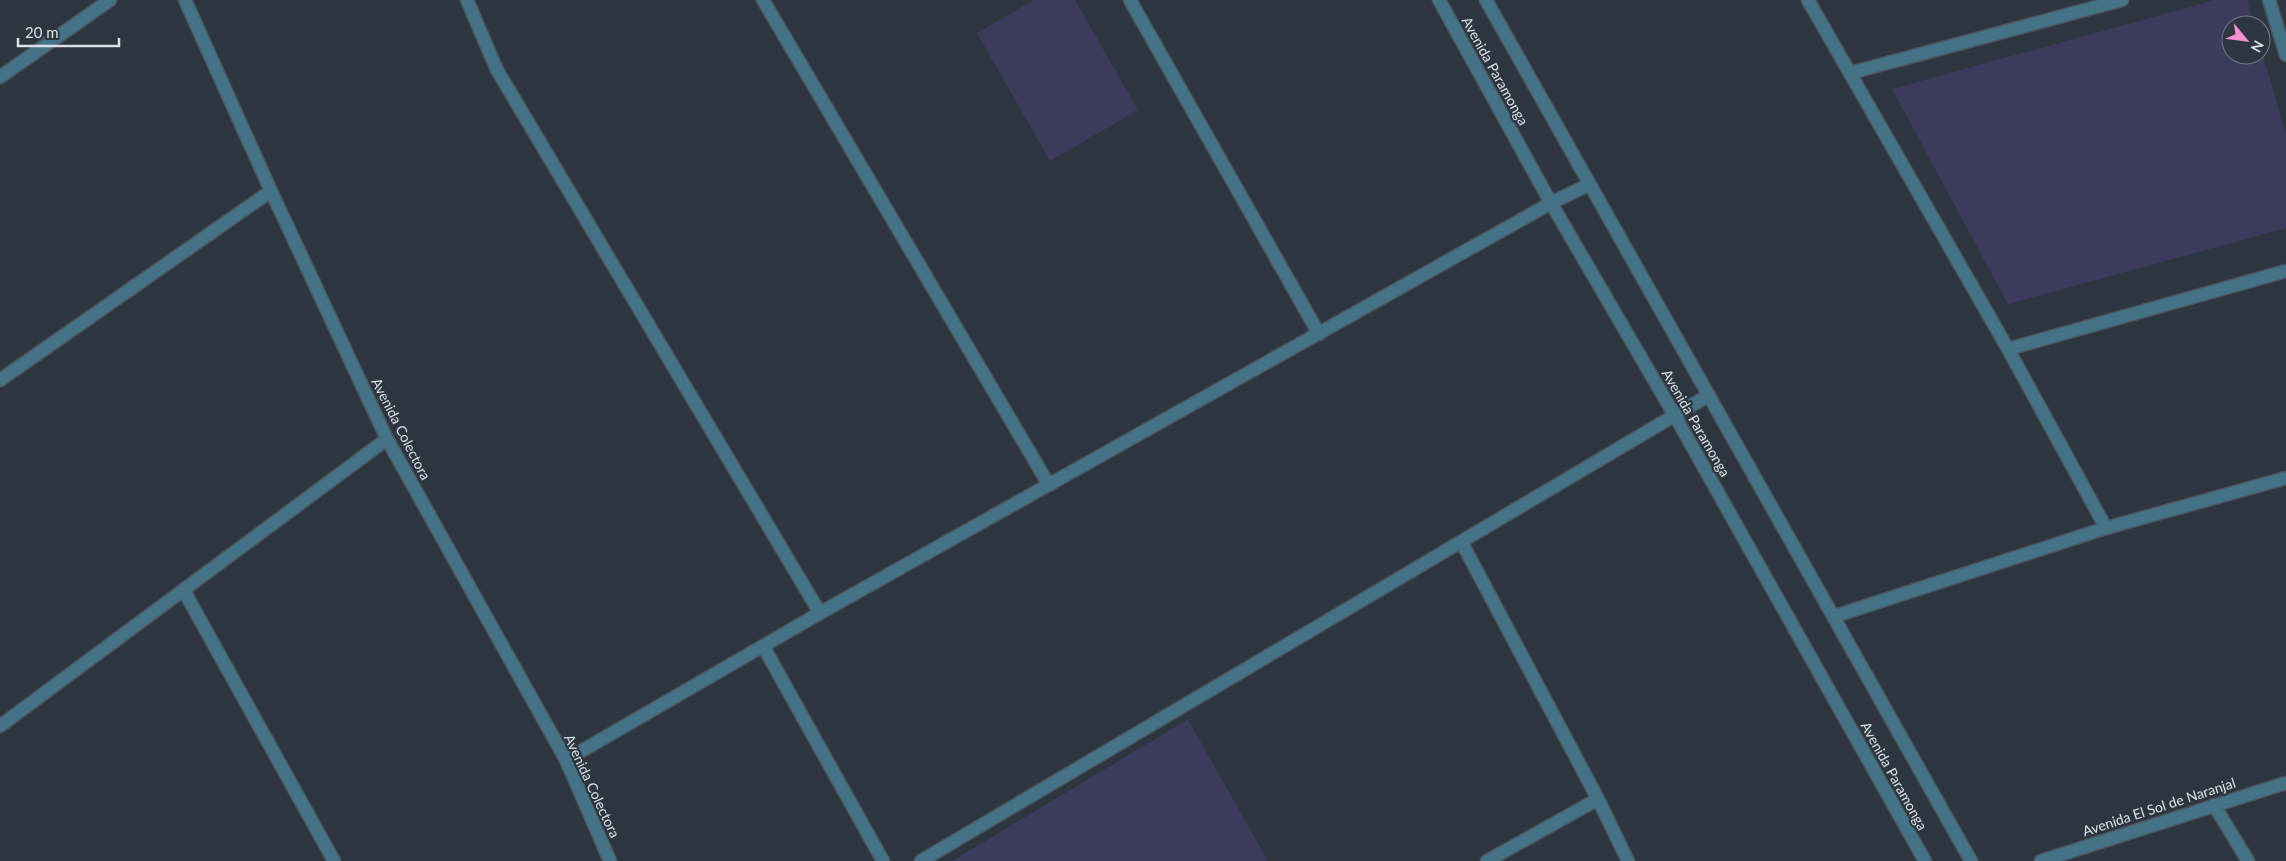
<svg xmlns="http://www.w3.org/2000/svg" width="2286" height="861" font-family="Lato,sans-serif">
	<rect width="100%" height="100%" fill="#2d363f"/>
	<!-- green -->
	<path fill="#3c3b5d" d="M 1034,0 L 1075,0 L 1138,110 L 1050,161 L 977,33 Z
		M 2215,0 L 2247,0 L 2254,25 L 2231,25 L 2231,55 L 2261,55 L 2261,48 L 2286,135 L 2286,228 L 2008,304 L 1892,89 Z
		M 1188,720 L 1268,861 L 952,861 L 1187,720 Z"/>
	<g fill="none" stroke-linecap="round" stroke-linejoin="round">
		<!-- minor casing -->
		<g stroke="#4c555d" stroke-width="15">
			<path id="minor" d="M 185,0 L 271,191 L 387,439 L 566,760 L 610,861
				M 467,0 L 497,70 L 820,613
				M 763,0 L 1049,485
				M 1130,0 L 1319,334
				M 1439,0 L 1551,203 L 1675,416 L 1925,861
				M 1486,0 C 1646,288 1811,573 1971,861
				M 1808,0 L 2008,349 L 2106,528
				M 2269,0 L 2286,55
				M 1850,73 L 2122,0
				M 0,77 L 110,0
				M 2008,349 L 2286,271
				M 0,380 L 271,191
				M 1462,543 L 1598,799 L 1628,861
				M 184,591 L 334,861
				M 1835,616 L 2106,528 L 2286,478
				M 763,646 L 883,861
				M 0,726 L 387,439
				M 566,760 L 820,613 L 1551,203 L 1588,185
				M 2214,805 L 2248,861
				M 921,861 L 1709,395
				M 1487,861 L 1598,799
				M 2041,861 L 2286,783"/>
		</g>
		<!-- minor -->
		<use href="#minor" stroke="#447388" stroke-width="12"/>
	</g>
	<g text-anchor="middle" stroke-width="4.5" stroke-linejoin="round" paint-order="stroke">
		<!-- street labels -->
		<g font-size="14" fill="#dae0e6" stroke="#2d363f">
			<text transform="translate(1495 71) rotate(61)" y="5">Avenida Paramonga</text>
			<text transform="translate(1696 423) rotate(60)" y="5">Avenida Paramonga</text>
			<text transform="translate(401 429) rotate(63)" y="5">Avenida Colectora</text>
			<text transform="translate(1894 776) rotate(61)" y="5">Avenida Paramonga</text>
			<text transform="translate(592 786) rotate(65)" y="5">Avenida Colectora</text>
			<text transform="translate(2159 807) rotate(-18)" y="5">Avenida El Sol de Naranjal</text>
		</g>
	</g>
	<!-- north arrow -->
	<g transform="translate(2246 40) rotate(119)"><circle r="24" fill="#2d363f" stroke="#727a82"/>
	<path d="M0-4L9 19L0 12L-9 19Z" fill="#f690d0"/>
	<text y="-8" font-size="14" font-weight="bold" text-anchor="middle" fill="#dae0e6">N</text>
	</g>
	<!-- scale -->
	<path d="M18 38v8h101v-8" fill="none" stroke="#dae0e6" stroke-width="2.5"/>
	<text x="25" y="38" font-size="15" fill="#dae0e6" stroke="#2d363f" stroke-width="4" paint-order="stroke">20 m</text>
</svg>
